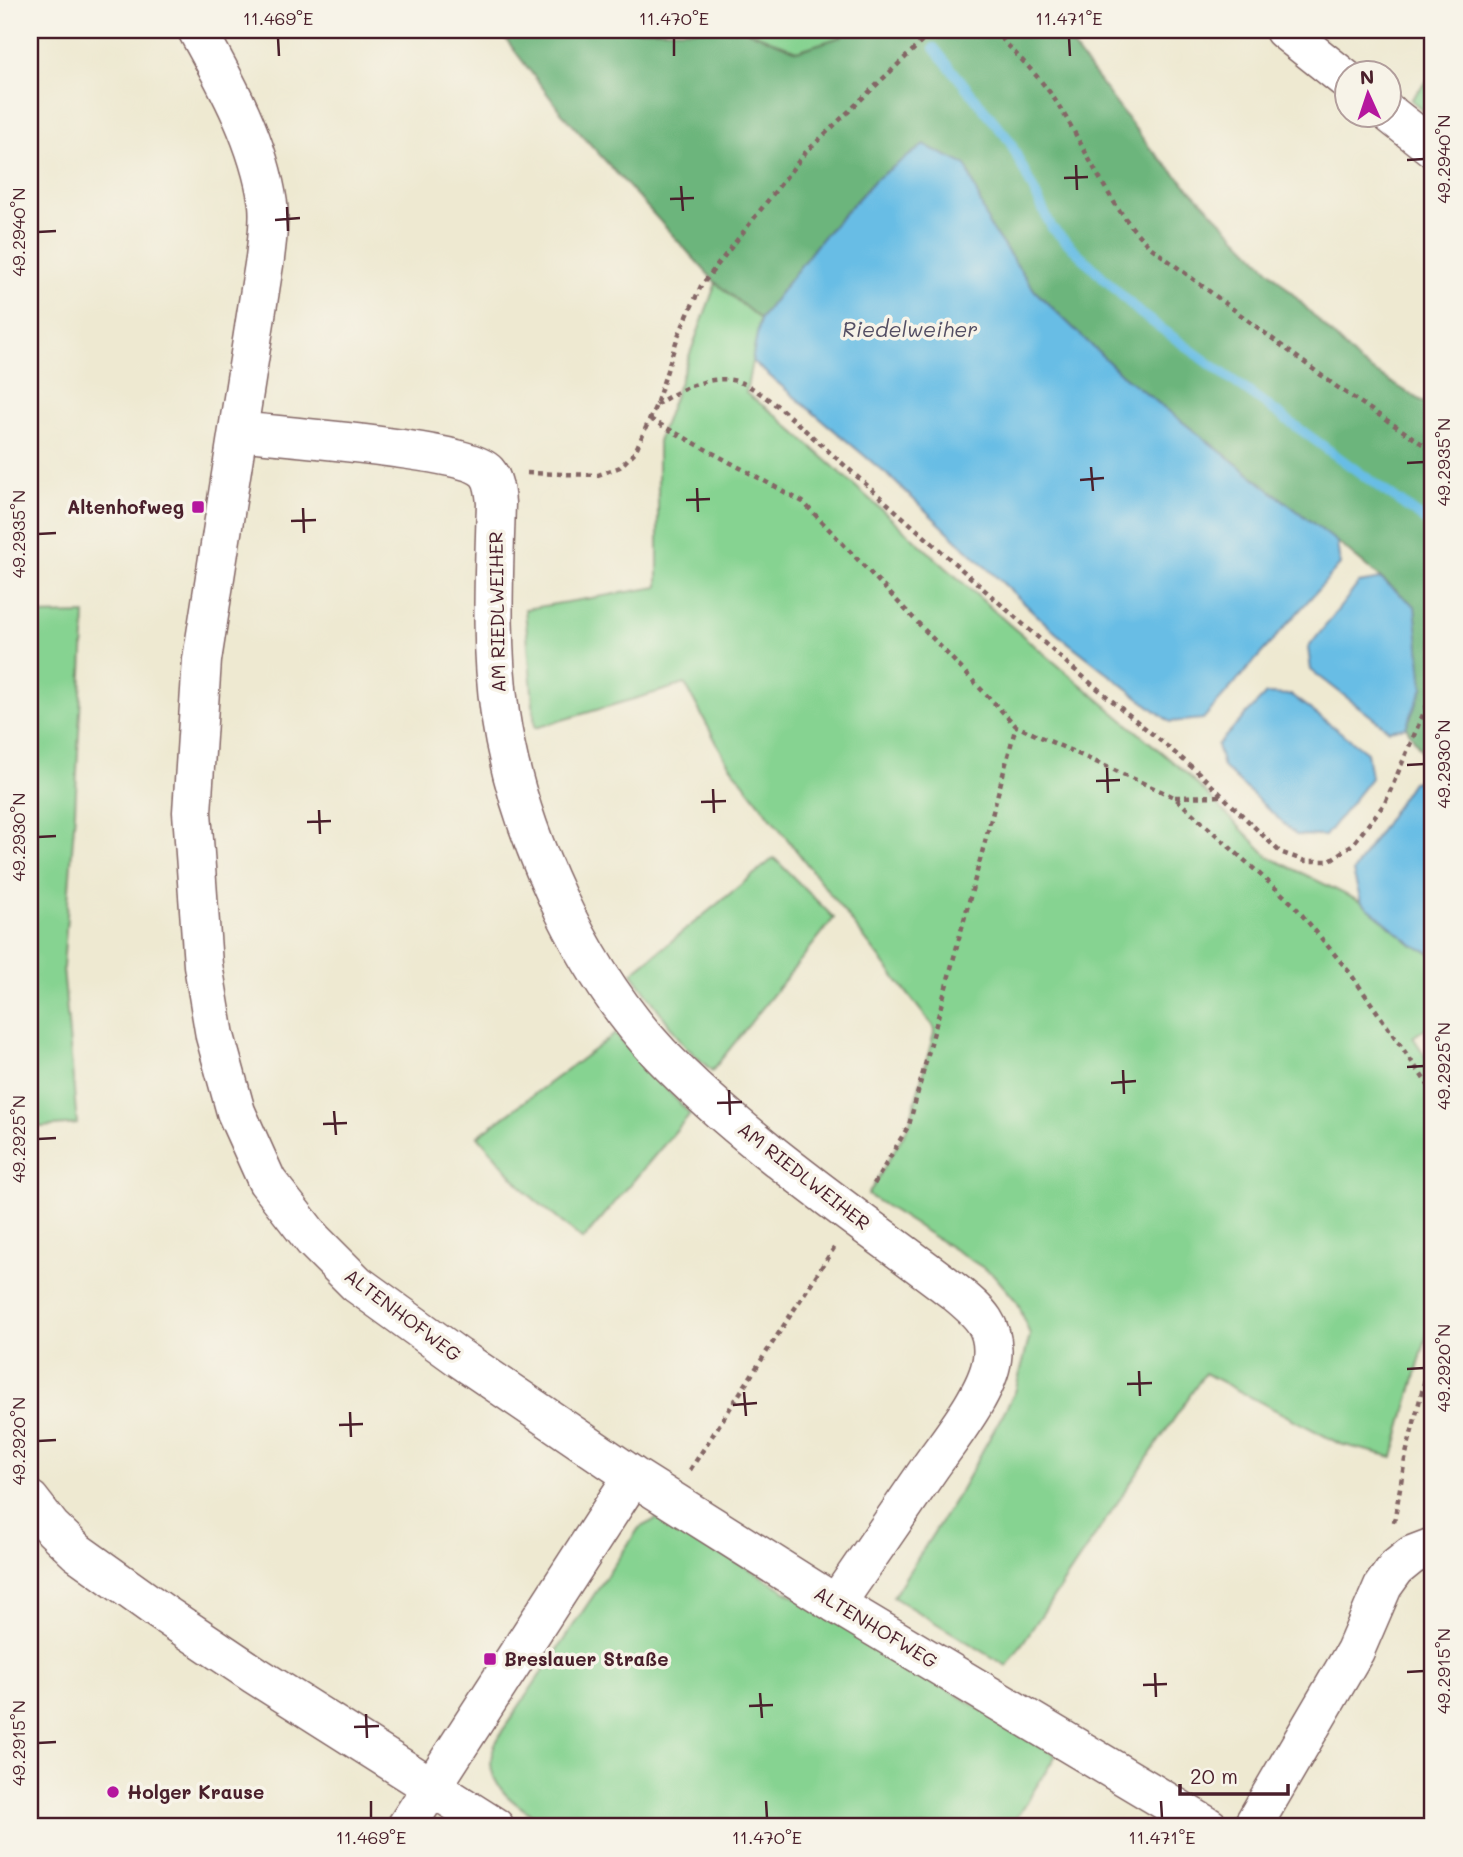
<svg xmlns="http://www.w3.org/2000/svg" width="1463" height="1857" font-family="Mali,sans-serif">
	<rect width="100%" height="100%" fill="#f7f3e8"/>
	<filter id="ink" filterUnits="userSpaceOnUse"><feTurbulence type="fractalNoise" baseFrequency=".0143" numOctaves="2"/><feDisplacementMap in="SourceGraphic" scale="14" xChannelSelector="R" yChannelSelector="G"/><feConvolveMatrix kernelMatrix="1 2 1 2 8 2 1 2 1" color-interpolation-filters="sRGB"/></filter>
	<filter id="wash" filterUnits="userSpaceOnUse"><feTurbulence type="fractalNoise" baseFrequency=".00686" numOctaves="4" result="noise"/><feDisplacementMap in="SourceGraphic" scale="28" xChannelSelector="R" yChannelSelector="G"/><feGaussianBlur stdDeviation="1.57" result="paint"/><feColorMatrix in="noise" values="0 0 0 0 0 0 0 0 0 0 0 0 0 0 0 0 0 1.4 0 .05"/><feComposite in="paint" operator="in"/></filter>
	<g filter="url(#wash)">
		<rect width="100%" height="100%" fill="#eee9d1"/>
		<!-- green -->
		<path fill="#86d391" stroke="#68795e" stroke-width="2" d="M 745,30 L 843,30 L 841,37 L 797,51 Z
			M 1433,73 L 1433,119 L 1411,100 Z
			M 716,283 L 760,319 L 746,393 L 777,416 L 1010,625 L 1185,772 L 1269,857 L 1361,902 L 1413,945 L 1433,954 L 1433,1023 L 1413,1037 L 1433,1068 L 1433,1313 L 1393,1457 L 1340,1444 L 1205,1373 L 1007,1666 L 893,1597 L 959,1493 L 1015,1392 L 1030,1335 L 1018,1303 L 993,1274 L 868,1195 L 909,1125 L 935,1029 L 726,760 L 685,684 L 535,728 L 525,609 L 658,587 L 658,441 Z
			M 85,614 L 75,811 L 63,968 L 77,1124 L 30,1128 L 30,615 Z
			M 774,858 L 834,918 L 712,1071 L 684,1045 L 632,973 Z
			M 615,1034 L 690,1114 L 583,1240 L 527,1193 L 478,1136 Z
			M 656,1519 L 667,1519 L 1056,1755 L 1011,1827 L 551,1827 C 525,1810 481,1788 493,1750 C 495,1743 500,1736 503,1730 L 639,1528 Z"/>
		<!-- forest -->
		<path fill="#6cb57b" stroke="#5b6a53" stroke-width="2" d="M 499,30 L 745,30 L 797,51 L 841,37 L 844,30 L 1060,30 L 1150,148 L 1360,363 L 1433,408 L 1433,769 L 1406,727 L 1423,688 L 1415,606 L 1337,542 L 1121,374 L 1035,291 L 989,225 L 966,165 L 875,180 L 822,238 L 760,319 L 716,283 L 562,113 Z"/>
		<!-- water -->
		<path fill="#68bde5" stroke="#596e88" stroke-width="2" d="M 924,145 L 966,165 L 989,225 L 1035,291 L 1121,374 L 1337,542 L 1340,565 L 1203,719 L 1170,722 L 1056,633 L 891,478 L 752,361 L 760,319 L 822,238 L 875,180 Z
			M 1381,579 L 1415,606 L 1423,688 L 1406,727 L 1389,730 L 1311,670 L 1308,648 L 1359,583 Z
			M 1266,694 L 1291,695 L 1367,752 L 1371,778 L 1325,836 L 1296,835 L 1223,767 L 1217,745 Z
			M 1433,778 L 1433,954 L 1413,945 L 1361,902 L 1353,872 L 1412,782 Z"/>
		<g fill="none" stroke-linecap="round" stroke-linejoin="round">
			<!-- stream -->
			<path stroke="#68bde5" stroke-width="10" d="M 934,48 L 1009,140 L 1052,228 L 1140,313 L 1433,526"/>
		</g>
	</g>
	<g filter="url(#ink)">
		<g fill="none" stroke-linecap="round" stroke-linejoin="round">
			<!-- minor casing -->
			<g stroke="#836665" stroke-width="41">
				<path id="minor" d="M 197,30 C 227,84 259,141 268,204 C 270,222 267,240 265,258 L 202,660 L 192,812 L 203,965 L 215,1036 L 236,1112 L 267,1181 L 313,1240 L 357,1284 L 458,1357 L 633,1476 L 836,1604 L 1209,1827
					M 1284,30 L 1348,81
					M 1390,114 L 1433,148
					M 238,431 C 278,436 467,449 487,472 C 494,480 495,493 496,503 C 494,574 490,644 500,714 C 517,830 580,969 660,1054 C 746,1143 858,1218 956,1293 C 979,1312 996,1326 992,1359 C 988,1392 950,1439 931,1466 C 899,1512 868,1558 836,1604
					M 30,1500 L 51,1527 L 77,1552 L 161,1612 L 255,1675 L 495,1827
					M 406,1827 L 633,1476
					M 1252,1827 L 1355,1651 L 1383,1586 L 1396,1568 L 1412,1555 L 1433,1547"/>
			</g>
			<!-- path -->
			<path stroke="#836665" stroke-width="4.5" stroke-dasharray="5 5" stroke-linecap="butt" d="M 994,30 C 1014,53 1040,76 1057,103 C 1088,151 1108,206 1149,246 L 1337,387 L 1433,451
				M 656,405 C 677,390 716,371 742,383 C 755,388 767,399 779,407 L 1069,665 L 1198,772 L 1280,852 L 1305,861 L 1329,861 L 1353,844 L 1385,803 L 1433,691
				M 650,419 L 803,502 L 1016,726 L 1174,797 L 1293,904 L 1350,973 L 1433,1092
				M 527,473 L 598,475 L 620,467 L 635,452 L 656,405 L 678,336 L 701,286 L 805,153 L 934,30
				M 1175,797 L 1222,796
				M 874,1184 L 909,1125 L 1016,726
				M 690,1470 L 834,1248
				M 1394,1522 L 1406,1454 L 1433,1348"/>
			<!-- minor -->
			<use href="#minor" stroke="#fff" stroke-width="38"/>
		</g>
	</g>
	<!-- ticks -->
	<path fill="none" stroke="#4a1f2b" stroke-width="2.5" d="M 278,38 L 279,56M 674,38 L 674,56M 1069,38 L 1070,56M 1407,160 L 1424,159M 1076,165 L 1077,190M 1064,178 L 1088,177M 681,186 L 683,211M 670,199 L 694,198M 287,207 L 288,231M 275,220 L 300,218M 38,232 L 56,231M 1407,463 L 1424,462M 1091,467 L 1093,491M 1080,480 L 1104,478M 697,488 L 698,512M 686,500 L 710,499M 303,508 L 304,533M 291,521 L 316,520M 38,534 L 56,533M 1407,765 L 1424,764M 1107,768 L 1108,793M 1096,781 L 1120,780M 713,789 L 714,813M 701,802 L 726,801M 319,810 L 320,834M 307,822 L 331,821M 38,837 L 56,836M 1407,1067 L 1424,1066M 1123,1070 L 1124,1094M 1111,1083 L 1136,1081M 729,1090 L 730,1115M 717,1103 L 742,1102M 334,1111 L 336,1135M 323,1124 L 347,1123M 38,1139 L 56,1138M 1407,1369 L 1424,1368M 1139,1371 L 1140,1396M 1127,1384 L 1152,1383M 744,1392 L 746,1416M 733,1405 L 757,1403M 350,1412 L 351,1437M 339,1425 L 363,1424M 38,1441 L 56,1440M 1407,1672 L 1424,1671M 1155,1673 L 1156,1697M 1143,1685 L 1167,1684M 760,1693 L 762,1718M 749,1706 L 773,1705M 366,1714 L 367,1738M 354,1727 L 379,1726M 38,1743 L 56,1742M 371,1801 L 371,1818M 766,1801 L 767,1818M 1161,1801 L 1162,1818"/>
	<!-- markers -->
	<g fill="#b5179e" stroke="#f7f3e8" stroke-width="2.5">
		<rect x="191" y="500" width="14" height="14" rx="3.5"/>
		<rect x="483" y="1652" width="14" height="14" rx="3.5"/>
		<circle cx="113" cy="1792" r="7"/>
	</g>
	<g text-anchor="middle" stroke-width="7" stroke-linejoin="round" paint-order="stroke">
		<!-- poi labels -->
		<g font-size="19" font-weight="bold" fill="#4a1f2b" stroke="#f7f3e8" text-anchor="start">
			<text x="184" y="514" text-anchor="end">Altenhofweg</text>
			<text x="504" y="1666">Breslauer Straße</text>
			<text x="127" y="1799">Holger Krause</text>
		</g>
		<!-- street labels -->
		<g font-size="19" fill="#4a1f2b" stroke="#f7f3e8">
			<text transform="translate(497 612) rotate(-91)" y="7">AM RIEDLWEIHER</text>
			<text transform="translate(804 1176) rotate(38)" y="7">AM RIEDLWEIHER</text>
			<text transform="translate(403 1315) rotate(37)" y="7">ALTENHOFWEG</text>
			<text transform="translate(876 1627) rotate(31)" y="7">ALTENHOFWEG</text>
		</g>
		<!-- water labels -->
		<g font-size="21" font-style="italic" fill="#534e63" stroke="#f7f3e8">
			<text x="910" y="337">Riedelweiher</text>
		</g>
	</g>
	<!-- margin -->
	<rect width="1463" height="1857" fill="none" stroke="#f7f3e8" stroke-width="77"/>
	<!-- north arrow -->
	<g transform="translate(1368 94) rotate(357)"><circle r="33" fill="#f7f3e8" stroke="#b29e9c" stroke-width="2"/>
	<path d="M0-5L12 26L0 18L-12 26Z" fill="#b5179e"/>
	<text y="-10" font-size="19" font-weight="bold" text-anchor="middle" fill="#4a1f2b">N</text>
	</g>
	<!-- scale -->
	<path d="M1180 1784v10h108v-10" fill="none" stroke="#4a1f2b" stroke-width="3.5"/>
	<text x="1190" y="1784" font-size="21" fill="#4a1f2b" stroke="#f7f3e8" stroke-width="5" paint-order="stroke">20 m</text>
	<rect x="38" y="38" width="1386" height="1780" fill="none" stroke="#4a1f2b" stroke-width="2.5"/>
	<g font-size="18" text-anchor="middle" fill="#4a1f2b">
		<text x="278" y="25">11.469°E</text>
		<text x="674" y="25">11.470°E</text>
		<text x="1069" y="25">11.471°E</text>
		<text transform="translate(1444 159) rotate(-90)" y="6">49.2940°N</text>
		<text transform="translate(19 232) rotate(-90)" y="6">49.2940°N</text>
		<text transform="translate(1444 462) rotate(-90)" y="6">49.2935°N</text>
		<text transform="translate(19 534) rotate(-90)" y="6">49.2935°N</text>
		<text transform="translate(1444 764) rotate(-90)" y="6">49.2930°N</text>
		<text transform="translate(19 837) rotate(-90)" y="6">49.2930°N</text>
		<text transform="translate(1444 1066) rotate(-90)" y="6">49.2925°N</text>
		<text transform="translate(19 1139) rotate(-90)" y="6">49.2925°N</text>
		<text transform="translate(1444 1368) rotate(-90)" y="6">49.2920°N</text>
		<text transform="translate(19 1441) rotate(-90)" y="6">49.2920°N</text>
		<text transform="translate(1444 1671) rotate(-90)" y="6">49.2915°N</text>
		<text transform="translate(19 1743) rotate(-90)" y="6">49.2915°N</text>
		<text x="371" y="1844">11.469°E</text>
		<text x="767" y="1844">11.470°E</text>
		<text x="1162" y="1844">11.471°E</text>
	</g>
</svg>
